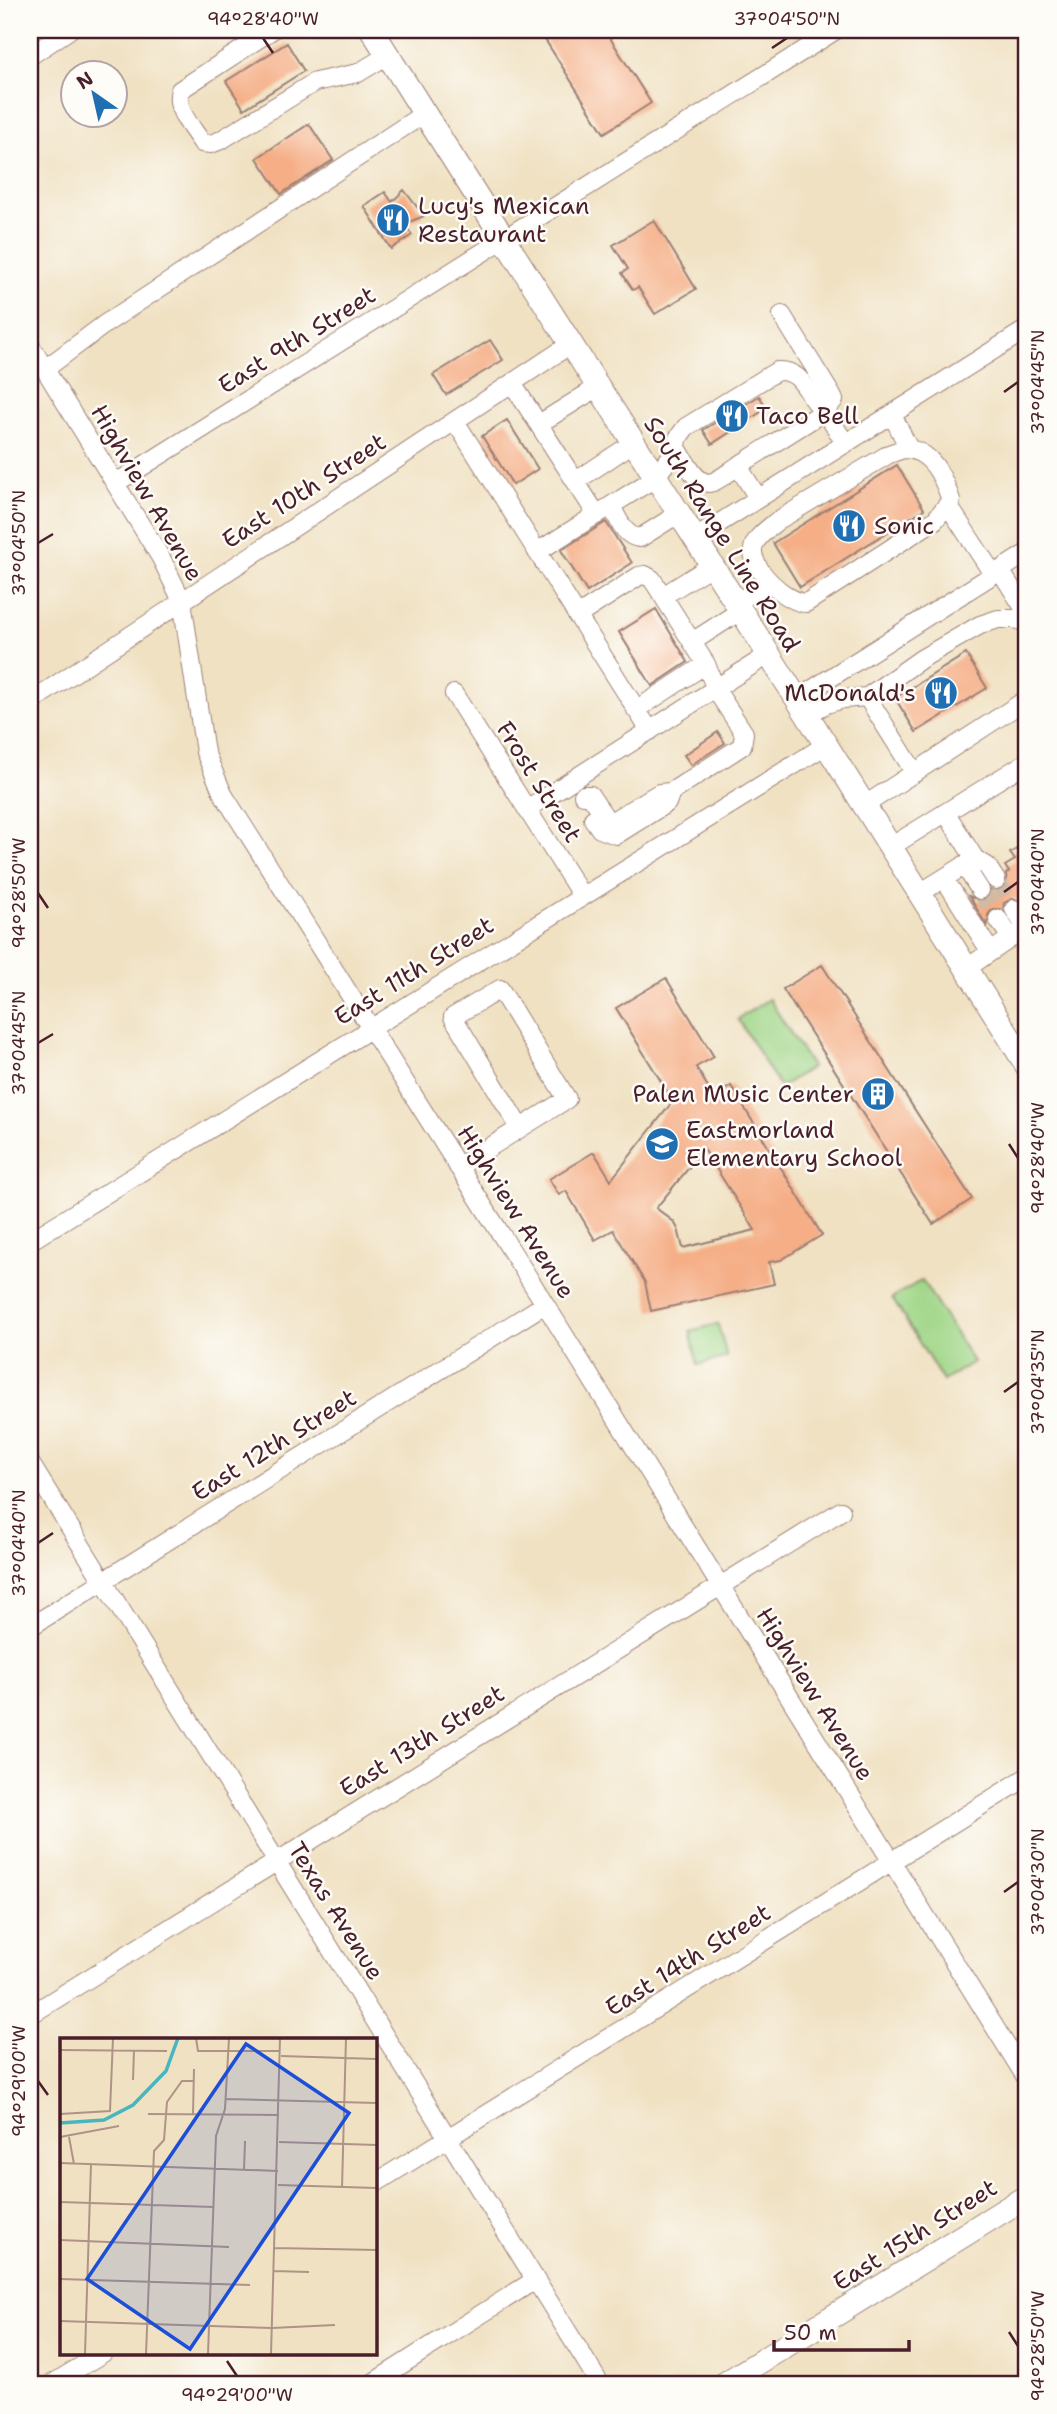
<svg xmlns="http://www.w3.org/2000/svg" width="1057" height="2414" font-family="'Shantell Sans',sans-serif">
	<rect width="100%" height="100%" fill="#fdfcf7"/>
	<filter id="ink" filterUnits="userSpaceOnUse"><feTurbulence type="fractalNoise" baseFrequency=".0143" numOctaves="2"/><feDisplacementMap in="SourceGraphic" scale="14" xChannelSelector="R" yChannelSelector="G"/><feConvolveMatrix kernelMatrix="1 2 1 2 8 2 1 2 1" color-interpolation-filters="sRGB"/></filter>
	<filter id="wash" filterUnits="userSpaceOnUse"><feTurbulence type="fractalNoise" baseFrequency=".00686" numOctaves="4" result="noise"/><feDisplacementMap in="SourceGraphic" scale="28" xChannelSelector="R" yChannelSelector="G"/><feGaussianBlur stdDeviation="1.57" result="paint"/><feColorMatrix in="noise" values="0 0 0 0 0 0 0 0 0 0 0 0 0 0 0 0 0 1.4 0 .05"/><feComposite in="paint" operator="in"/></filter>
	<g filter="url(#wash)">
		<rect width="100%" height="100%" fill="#f0e1c2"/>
		<!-- green -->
		<path fill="#9fd586" stroke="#747a58" stroke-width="2" d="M 769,999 L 812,1067 L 780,1087 L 738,1019 Z
			M 922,1280 L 973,1362 L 943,1381 L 892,1298 Z
			M 718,1324 L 727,1357 L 698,1365 L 690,1331 Z"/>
		<g id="blocks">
			<!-- building -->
			<path fill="#f5ae86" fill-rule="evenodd" d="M 539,30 L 605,30 L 651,103 L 604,133 Z
				M 287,43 L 304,71 L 244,109 L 226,81 Z
				M 309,124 L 333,160 L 281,194 L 257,158 Z
				M 404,190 L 424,216 L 404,224 L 412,235 L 391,249 L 364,206 L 385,192 L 392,202 Z
				M 654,220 L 696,289 L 655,314 L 638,287 L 633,290 L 622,273 L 628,269 L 613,245 Z
				M 490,340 L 503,360 L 446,395 L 433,375 Z
				M 759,396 L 767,408 L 712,444 L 703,430 Z
				M 507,420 L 538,469 L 513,485 L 482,436 Z
				M 897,465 L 924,509 L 800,587 L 773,543 Z
				M 606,522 L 632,563 L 587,592 L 561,550 Z
				M 656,609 L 688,662 L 652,686 L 619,632 Z
				M 966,654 L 987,688 L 916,732 L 895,698 Z
				M 718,732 L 725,743 L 691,765 L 684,755 Z
				M 1027,843 L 1027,901 L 1024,903 L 1013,898 L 1004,903 L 1003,909 L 992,909 L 988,915 L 987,926 L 969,896 L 981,901 L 987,899 L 991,890 L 1003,889 L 1007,880 L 1006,874 L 1009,872 L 1005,866 L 1015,860 L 1010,853 Z
				M 822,965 L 972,1199 L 933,1224 L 783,989 Z
				M 666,978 L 714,1057 L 696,1067 L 714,1097 L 731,1086 L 822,1235 L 781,1260 L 769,1262 L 774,1284 L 651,1311 L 645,1282 L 613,1230 L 595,1240 L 566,1191 L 559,1195 L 549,1179 L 594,1152 L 611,1180 L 673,1101 L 616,1008 ZM 704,1149 L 755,1230 L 683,1248 L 678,1229 L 674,1222 L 656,1208 Z"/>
		</g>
	</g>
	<g filter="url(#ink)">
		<use href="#blocks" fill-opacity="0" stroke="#9d8076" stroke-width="2"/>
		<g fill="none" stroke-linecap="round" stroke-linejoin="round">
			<!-- minor-tunnel -->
			<path stroke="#cfbaa4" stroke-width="18" stroke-dasharray="18 9" stroke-linecap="butt" d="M 996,880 L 1014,909
				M 980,890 L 998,919"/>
			<!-- minor casing -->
			<g stroke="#9d8076" stroke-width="20">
				<path id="minor" d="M 272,30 L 180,90 C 174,109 192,127 202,143 L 211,144 L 221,140 L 315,82 L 358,73 L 388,55
					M 1021,30 L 1027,39
					M 30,56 L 69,30
					M 30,345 L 161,558 L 182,601 L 205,752 L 223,794 L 545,1304 L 1027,2079
					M 45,369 L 105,324 L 425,113
					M 512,383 L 597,515
					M 892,414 L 909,449
					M 455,421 L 650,731
					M 539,424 L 598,387
					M 677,448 L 678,438 L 686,427 L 777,371 C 805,369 806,398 825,411 L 834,400 L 831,394 L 782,315
					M 903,449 C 931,448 943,477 951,500 L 935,520 L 806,603 C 787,603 746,566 754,545 C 758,535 769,528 777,521 L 889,454 Z
					M 576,481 L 633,443
					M 116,483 L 836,30
					M 758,498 L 738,466 L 825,411 L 845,443
					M 948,505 L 993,574
					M 611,506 C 618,518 624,537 640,538 L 678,514
					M 694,539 L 1027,329
					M 537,552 L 655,478 L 677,448 C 685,459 696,488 713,482 C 721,479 730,471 738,466
					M 1000,570 L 1027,613
					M 663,596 L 711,566
					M 735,603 L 769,583
					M 577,616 L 639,576 L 645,575 L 652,579 L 706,664 L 716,690 L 744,733 L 742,746 L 671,792 L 659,793 L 614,820 L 607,820 L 590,795 L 583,795
					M 692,642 L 740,611
					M 454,694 L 582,896
					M 867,697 L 915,773
					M 797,699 L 1027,553
					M 30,702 L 571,344
					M 636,710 L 706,664
					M 807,715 L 826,704 L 843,699 L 867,697 L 921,659 L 980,625 L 998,619 L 1015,619 L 1027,623
					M 865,805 L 1027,699
					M 527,809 L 768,655
					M 946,813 L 975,859 L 987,866 L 996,880
					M 593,819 L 600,829 L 616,835 L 667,803 L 671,792
					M 892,846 L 1027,762
					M 964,865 L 980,890
					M 944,878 L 990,951
					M 920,893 L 975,859
					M 998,919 L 1011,938
					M 967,968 L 1026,928 L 1014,909
					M 458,1167 L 567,1099 L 500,989 L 453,1017 L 520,1128
					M 30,1241 L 826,745
					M 30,1463 L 600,2384
					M 30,1627 L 545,1304
					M 30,2015 L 841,1511
					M 374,2184 L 1027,1777
					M 52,2384 L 103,2353
					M 371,2384 L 535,2280"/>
			</g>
			<!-- major casing -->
			<g stroke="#9d8076" stroke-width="25">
				<path id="major" d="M 372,30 C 589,376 813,718 1027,1066
					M 724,2384 L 1027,2196"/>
			</g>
			<!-- minor -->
			<use href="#minor" stroke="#fff" stroke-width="18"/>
			<!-- major -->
			<use href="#major" stroke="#fff" stroke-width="23"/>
		</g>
	</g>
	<!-- ticks -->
	<path fill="none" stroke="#4a1f2b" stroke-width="2.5" d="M 263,38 L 273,53M 772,48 L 787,38M 1004,392 L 1018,382M 38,543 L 53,534M 1004,892 L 1018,882M 38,893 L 48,908M 38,1043 L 53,1034M 1009,1144 L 1018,1158M 1004,1392 L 1018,1382M 38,1543 L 53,1533M 1004,1892 L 1018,1882M 38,2081 L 48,2095M 1009,2332 L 1018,2346M 227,2361 L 237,2376"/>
	<!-- icons -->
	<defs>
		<g id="restaurant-disc" transform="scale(1.75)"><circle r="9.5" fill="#1f6fb2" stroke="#fdfcf7"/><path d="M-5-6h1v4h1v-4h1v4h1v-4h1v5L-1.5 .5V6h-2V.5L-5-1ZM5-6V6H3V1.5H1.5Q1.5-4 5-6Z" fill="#fff"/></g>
		<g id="building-disc" transform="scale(1.75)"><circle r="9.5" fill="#1f6fb2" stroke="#fdfcf7"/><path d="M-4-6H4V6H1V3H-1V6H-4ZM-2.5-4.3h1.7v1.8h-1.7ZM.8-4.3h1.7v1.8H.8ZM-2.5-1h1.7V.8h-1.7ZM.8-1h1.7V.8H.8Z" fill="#fff"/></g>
		<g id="school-disc" transform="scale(1.75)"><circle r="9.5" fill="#1f6fb2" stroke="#fdfcf7"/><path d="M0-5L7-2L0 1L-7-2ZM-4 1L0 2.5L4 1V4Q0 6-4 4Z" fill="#fff"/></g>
	</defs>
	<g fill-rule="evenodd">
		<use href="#restaurant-disc" x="393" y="220"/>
		<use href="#restaurant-disc" x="732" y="416"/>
		<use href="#restaurant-disc" x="849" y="526"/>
		<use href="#restaurant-disc" x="941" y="693"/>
		<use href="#building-disc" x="878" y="1094"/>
		<use href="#school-disc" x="662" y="1144"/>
	</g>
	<g text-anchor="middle" stroke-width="5" stroke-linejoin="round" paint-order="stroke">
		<!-- poi labels -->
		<g font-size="24" fill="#4a1f2b" stroke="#fdfcf7" text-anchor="start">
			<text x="418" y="214">Lucy's Mexican<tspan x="418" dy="28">Restaurant</tspan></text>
			<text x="756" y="424">Taco Bell</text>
			<text x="874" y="534">Sonic</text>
			<text x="916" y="701" text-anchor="end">McDonald's</text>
			<text x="854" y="1102" text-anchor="end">Palen Music Center</text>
			<text x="686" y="1138">Eastmorland<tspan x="686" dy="28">Elementary School</tspan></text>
		</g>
		<!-- street labels -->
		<g font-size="24" fill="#4a1f2b" stroke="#fdfcf7">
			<text transform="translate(297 340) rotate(-32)" y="8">East 9th Street</text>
			<text transform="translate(304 491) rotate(-33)" y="8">East 10th Street</text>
			<text transform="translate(147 493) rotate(60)" y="8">Highview Avenue</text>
			<text transform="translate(722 534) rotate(58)" y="8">South Range Line Road</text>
			<text transform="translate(539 782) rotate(58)" y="8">Frost Street</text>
			<text transform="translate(414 971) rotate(-32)" y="8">East 11th Street</text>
			<text transform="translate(516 1212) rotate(58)" y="8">Highview Avenue</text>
			<text transform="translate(274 1445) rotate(-32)" y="8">East 12th Street</text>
			<text transform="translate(815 1694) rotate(58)" y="8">Highview Avenue</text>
			<text transform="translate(422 1741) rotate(-32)" y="8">East 13th Street</text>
			<text transform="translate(336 1911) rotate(58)" y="8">Texas Avenue</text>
			<text transform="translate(688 1960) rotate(-32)" y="8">East 14th Street</text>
			<text transform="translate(915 2235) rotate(-32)" y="8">East 15th Street</text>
		</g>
	</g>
	<!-- overview -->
	<g transform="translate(60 2038)">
		<rect width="317" height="317" fill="#f0e1c2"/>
		<path fill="none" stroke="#47b6bf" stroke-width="3.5" d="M 0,85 L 44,82 L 73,67 L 106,33 L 118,0"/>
		<path fill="none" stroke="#ae9386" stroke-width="2" d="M 136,0 L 138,13 L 219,13M 0,12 L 107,13M 221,18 L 317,21M 73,42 L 74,12M 166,61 L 317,65M 0,76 L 50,73 L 53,0M 88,76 L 219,77M 133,76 L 134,31M 0,99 L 59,88M 9,99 L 14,126M 219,104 L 317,107M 0,125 L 218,133M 184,132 L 185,103M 218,147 L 317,150M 282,150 L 286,0M 0,164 L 154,169M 0,202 L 169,209M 215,210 L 317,212M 214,233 L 249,234M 0,241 L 190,247M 0,283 L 212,290M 212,290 L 275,287M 25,316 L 31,126M 86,316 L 94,113 L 104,102 L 107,64 L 122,43 L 134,43M 148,316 L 156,98 L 165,71 L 169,0M 211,316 L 220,0"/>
		<path fill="#1d4ed8" fill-opacity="0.15" stroke="#1d4ed8" stroke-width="3.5" d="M 186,6 L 289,75 L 130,311 L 27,241 Z"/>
		<rect width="317" height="317" fill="none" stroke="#4a1f2b" stroke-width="3.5"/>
	</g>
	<!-- margin -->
	<rect width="1057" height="2414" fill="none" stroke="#fdfcf7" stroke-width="77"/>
	<!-- north arrow -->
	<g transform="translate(94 94) rotate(326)"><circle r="33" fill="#fdfcf7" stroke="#b5a4a5" stroke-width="2"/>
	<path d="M0-5L12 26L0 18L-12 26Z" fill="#1f6fb2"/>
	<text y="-10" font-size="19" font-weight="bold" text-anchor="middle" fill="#4a1f2b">N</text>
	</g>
	<!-- scale -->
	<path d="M774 2340v10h135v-10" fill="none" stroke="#4a1f2b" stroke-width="3.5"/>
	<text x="784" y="2340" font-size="21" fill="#4a1f2b" stroke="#fdfcf7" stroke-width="5" paint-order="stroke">50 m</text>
	<rect x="38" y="38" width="980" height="2338" fill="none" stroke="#4a1f2b" stroke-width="2.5"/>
	<g font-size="18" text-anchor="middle" fill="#4a1f2b">
		<text x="263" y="25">94°28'40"W</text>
		<text x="787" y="25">37°04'50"N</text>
		<text transform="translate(1038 382) rotate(-90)" y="6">37°04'45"N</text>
		<text transform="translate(19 543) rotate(-90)" y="6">37°04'50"N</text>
		<text transform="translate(1038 882) rotate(-90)" y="6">37°04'40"N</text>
		<text transform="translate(19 893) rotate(-90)" y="6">94°28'50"W</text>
		<text transform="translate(19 1043) rotate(-90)" y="6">37°04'45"N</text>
		<text transform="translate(1038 1158) rotate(-90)" y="6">94°28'40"W</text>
		<text transform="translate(1038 1382) rotate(-90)" y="6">37°04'35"N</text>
		<text transform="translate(19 1543) rotate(-90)" y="6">37°04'40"N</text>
		<text transform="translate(1038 1882) rotate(-90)" y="6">37°04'30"N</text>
		<text transform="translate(19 2081) rotate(-90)" y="6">94°29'00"W</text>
		<text transform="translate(1038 2346) rotate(-90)" y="6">94°28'50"W</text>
		<text x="237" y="2401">94°29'00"W</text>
	</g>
</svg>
